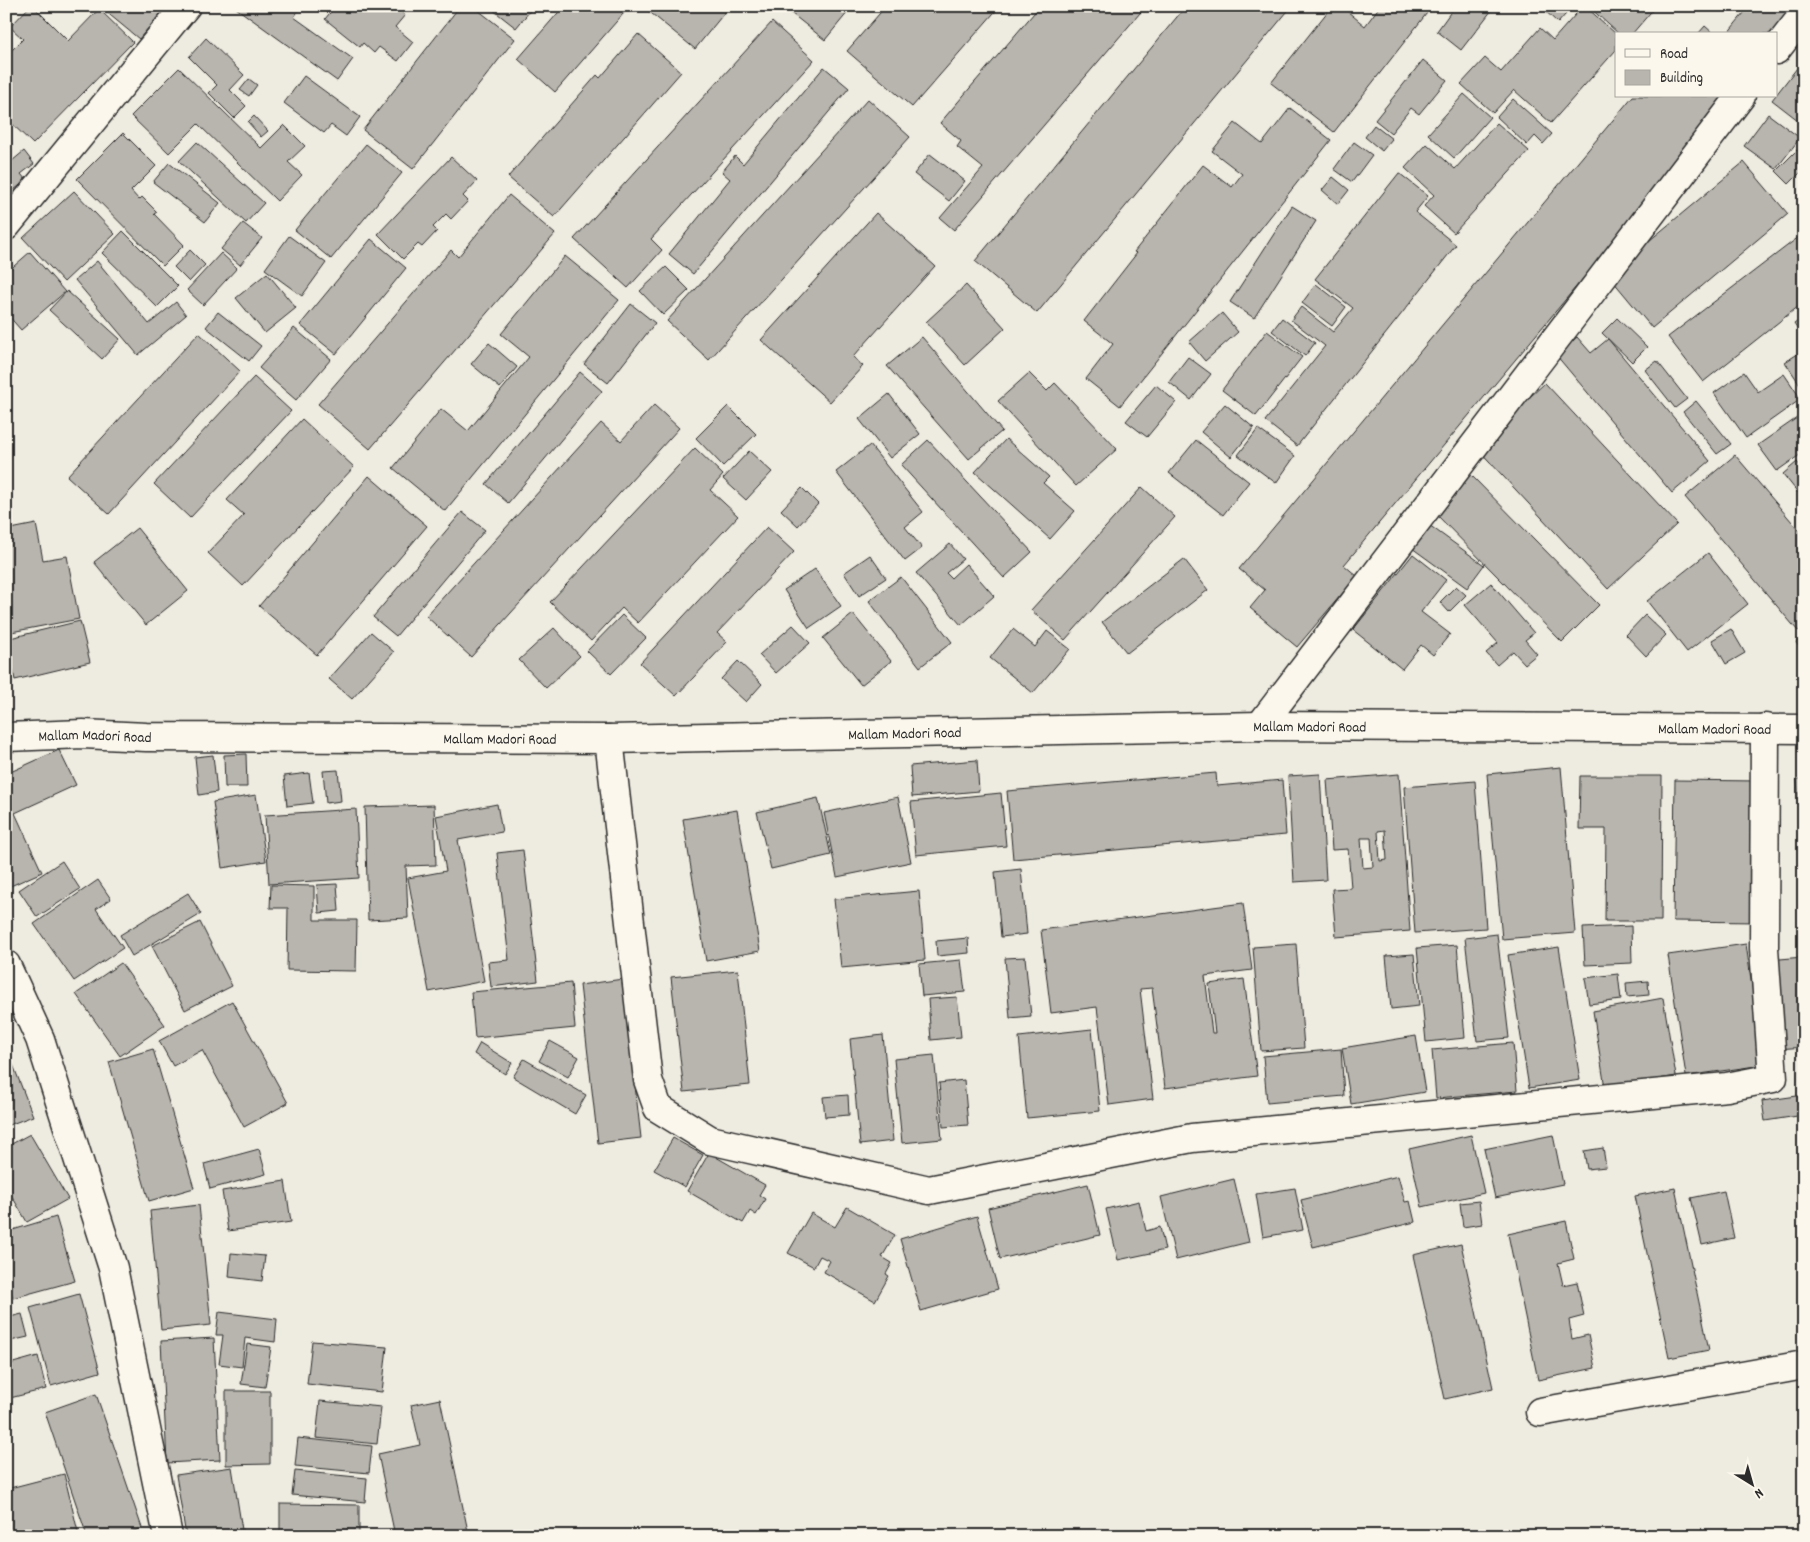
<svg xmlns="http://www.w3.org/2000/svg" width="1810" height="1542" font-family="Dekko,sans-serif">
	<rect width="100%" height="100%" fill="#eeebe0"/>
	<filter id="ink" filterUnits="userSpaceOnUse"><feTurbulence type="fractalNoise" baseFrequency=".02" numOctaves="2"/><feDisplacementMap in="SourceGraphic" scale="10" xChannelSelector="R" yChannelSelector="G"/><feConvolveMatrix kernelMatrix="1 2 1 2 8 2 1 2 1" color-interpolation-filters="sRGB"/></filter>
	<g filter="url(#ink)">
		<!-- building -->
		<path fill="#b8b5ae" stroke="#2b2b2b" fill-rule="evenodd" d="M 30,6 L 33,6 L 68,41 L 99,9 L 133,42 L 33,144 L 6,118 L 6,56 L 23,39 L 10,27 Z
			M 99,6 L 167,6 L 139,39 Z
			M 237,6 L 302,6 L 294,17 L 353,59 L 337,81 L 236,8 Z
			M 329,6 L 394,6 L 405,15 L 395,27 L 413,42 L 398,61 L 379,47 L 374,53 L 363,43 L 360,47 L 325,19 L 333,9 Z
			M 460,6 L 473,6 L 515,39 L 413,169 L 363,130 Z
			M 488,6 L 534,6 L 516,28 Z
			M 564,6 L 630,6 L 555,92 L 518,59 Z
			M 648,6 L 730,6 L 695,49 L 646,9 Z
			M 782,6 L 853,6 L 825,40 Z
			M 886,6 L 1000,6 L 912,107 L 847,51 Z
			M 1040,6 L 1146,6 L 954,230 L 940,218 L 983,168 L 957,147 L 961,141 L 940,123 Z
			M 1186,6 L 1292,6 L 1037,313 L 975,261 Z
			M 1332,6 L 1341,6 L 1365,26 L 1380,6 L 1418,6 L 1427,13 L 1334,132 L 1271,83 Z
			M 1455,6 L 1495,6 L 1461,50 L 1437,31 Z
			M 1540,6 L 1573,6 L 1558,23 Z
			M 1583,6 L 1585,6 L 1616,34 L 1616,50 L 1551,123 L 1514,90 L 1493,113 L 1461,84 L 1485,58 L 1501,72 L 1540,28 L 1553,40 Z
			M 1588,6 L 1656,6 L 1632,34 L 1619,34 Z
			M 1746,6 L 1804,6 L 1776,34 L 1727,34 L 1748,8 Z
			M 772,22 L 814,60 L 651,239 L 662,250 L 628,288 L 574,239 Z
			M 1705,26 L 1714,34 L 1698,34 Z
			M 638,34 L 681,72 L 554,217 L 508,177 L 597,75 L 600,78 Z
			M 206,38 L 244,75 L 230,90 L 246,106 L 234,118 L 209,93 L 217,85 L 189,57 Z
			M 1423,60 L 1447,80 L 1419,114 L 1411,108 L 1391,133 L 1375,120 Z
			M 824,67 L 849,88 L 693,274 L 669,254 L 730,179 L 722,172 L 735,156 L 743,164 Z
			M 179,68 L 261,148 L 284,125 L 305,146 L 288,162 L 302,175 L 277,201 L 198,124 L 169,153 L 131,116 Z
			M 1797,68 L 1804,73 L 1803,124 L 1772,100 Z
			M 304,76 L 360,117 L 346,136 L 331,125 L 324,133 L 284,103 Z
			M 249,79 L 257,85 L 249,96 L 240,90 Z
			M 1464,94 L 1490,117 L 1454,158 L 1428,134 Z
			M 1633,96 L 1727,96 L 1732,100 L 1344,565 L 1357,576 L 1297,647 L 1250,608 L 1265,590 L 1239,569 Z
			M 868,99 L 910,137 L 709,360 L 667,321 Z
			M 1513,99 L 1552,134 L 1543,144 L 1535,136 L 1527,145 L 1497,117 Z
			M 1290,108 L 1331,140 L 1120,406 L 1086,379 L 1113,344 L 1084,321 L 1137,253 L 1134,252 L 1203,165 L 1232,187 L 1242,174 L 1212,151 L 1235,123 L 1262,144 Z
			M 1768,114 L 1800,138 L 1776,169 L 1744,146 Z
			M 254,116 L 268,131 L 261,137 L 248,122 Z
			M 1497,123 L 1529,151 L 1454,233 L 1424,206 L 1434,195 L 1405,168 L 1427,144 L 1455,169 Z
			M 1374,125 L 1392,139 L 1382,151 L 1365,137 Z
			M 123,133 L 156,166 L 131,191 L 139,200 L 142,197 L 157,212 L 154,214 L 184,245 L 163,266 L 77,179 Z
			M 197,142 L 264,203 L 246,223 L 179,161 Z
			M 1354,142 L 1372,155 L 1352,182 L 1334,169 Z
			M 366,144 L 402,173 L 331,259 L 295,230 Z
			M 1797,150 L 1804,157 L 1804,169 L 1789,184 L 1776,171 Z
			M 24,151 L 34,164 L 21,174 L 26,180 L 6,197 L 6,166 Z
			M 930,154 L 965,181 L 949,201 L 914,174 Z
			M 451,157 L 477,181 L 463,196 L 468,201 L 451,219 L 446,214 L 433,227 L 437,231 L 422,247 L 418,244 L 403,259 L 378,234 Z
			M 1744,162 L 1788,214 L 1652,328 L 1608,275 Z
			M 169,163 L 220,203 L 205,222 L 153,182 Z
			M 1399,173 L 1428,196 L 1415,212 L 1456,245 L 1297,446 L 1265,421 L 1325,346 L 1291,320 L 1301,307 L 1333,332 L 1353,308 L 1315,279 Z
			M 1333,177 L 1349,190 L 1338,204 L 1322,190 Z
			M 74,191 L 115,234 L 64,282 L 23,238 Z
			M 509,195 L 555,234 L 370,449 L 318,404 L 451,250 L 458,257 Z
			M 1292,206 L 1316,221 L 1254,318 L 1230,302 Z
			M 876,213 L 935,266 L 853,357 L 863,366 L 830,402 L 761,340 Z
			M 243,223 L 262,238 L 240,265 L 221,249 Z
			M 123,231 L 178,286 L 157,307 L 102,253 Z
			M 1804,233 L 1804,302 L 1703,382 L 1668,337 Z
			M 289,236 L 326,263 L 302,296 L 265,269 Z
			M 371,239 L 406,268 L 336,354 L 300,325 Z
			M 190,250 L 205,265 L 189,282 L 174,267 Z
			M 30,252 L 65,292 L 21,330 L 6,313 L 6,273 Z
			M 221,253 L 237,268 L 203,305 L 187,290 Z
			M 565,256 L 619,300 L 445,511 L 393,468 L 441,409 L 468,431 L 529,357 L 501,334 Z
			M 97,261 L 149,324 L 176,302 L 186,315 L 138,355 L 75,280 Z
			M 666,267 L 689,290 L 663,315 L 640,291 Z
			M 267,273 L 296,308 L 265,333 L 236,298 Z
			M 1316,284 L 1346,307 L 1332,326 L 1302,303 Z
			M 966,285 L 1005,328 L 965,365 L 926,322 Z
			M 67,291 L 120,339 L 102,359 L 49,310 Z
			M 631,304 L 655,323 L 608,383 L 584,364 Z
			M 218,312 L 261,346 L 249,361 L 206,327 Z
			M 1222,313 L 1238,332 L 1205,361 L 1189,342 Z
			M 1804,317 L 1804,339 L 1794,324 Z
			M 1282,318 L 1315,343 L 1305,356 L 1272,331 Z
			M 1617,318 L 1647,347 L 1632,362 L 1602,333 Z
			M 294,328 L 331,359 L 296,400 L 259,368 Z
			M 1267,331 L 1302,357 L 1256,416 L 1222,390 Z
			M 199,333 L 240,371 L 109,514 L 67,476 Z
			M 922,337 L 1002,431 L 969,459 L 887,366 Z
			M 1577,337 L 1591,353 L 1608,339 L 1710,461 L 1672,493 L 1556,355 Z
			M 489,343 L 517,367 L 500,388 L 471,364 Z
			M 1804,350 L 1804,389 L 1803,389 L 1785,362 Z
			M 1188,357 L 1211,374 L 1191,400 L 1169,382 Z
			M 1657,361 L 1687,399 L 1675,408 L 1645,370 Z
			M 580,372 L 602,391 L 508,503 L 486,484 Z
			M 1744,372 L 1758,392 L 1784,374 L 1801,399 L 1746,438 L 1714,393 Z
			M 1029,373 L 1047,391 L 1055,383 L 1117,449 L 1076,486 L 998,401 Z
			M 254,377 L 291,411 L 190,518 L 154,484 Z
			M 1545,383 L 1677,524 L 1608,589 L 1476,447 Z
			M 1156,385 L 1176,402 L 1147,437 L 1126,421 Z
			M 889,394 L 920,434 L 890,458 L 859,419 Z
			M 1696,401 L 1731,444 L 1717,454 L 1683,412 Z
			M 1225,404 L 1254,428 L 1231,457 L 1201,432 Z
			M 654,405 L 679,428 L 471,657 L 426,616 L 601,423 L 621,441 Z
			M 728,406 L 756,434 L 723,466 L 696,438 Z
			M 1804,413 L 1804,452 L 1777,471 L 1758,445 Z
			M 302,419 L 354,467 L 243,586 L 208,553 L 244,515 L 227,500 Z
			M 1258,429 L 1295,456 L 1276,483 L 1238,455 Z
			M 1006,439 L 1049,477 L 1043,483 L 1075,511 L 1050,539 L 975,472 Z
			M 928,440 L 1032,552 L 1004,578 L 901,465 Z
			M 1196,440 L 1249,482 L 1223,515 L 1169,473 Z
			M 870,445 L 923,512 L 905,527 L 922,548 L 905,561 L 836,472 Z
			M 695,448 L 723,475 L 710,490 L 738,516 L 638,623 L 622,608 L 591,641 L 550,602 Z
			M 749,451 L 772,472 L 746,500 L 723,479 Z
			M 1735,455 L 1804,536 L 1804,626 L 1798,631 L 1685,497 Z
			M 1797,462 L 1804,470 L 1804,490 L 1799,494 L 1783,474 Z
			M 1470,474 L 1599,605 L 1562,642 L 1433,511 Z
			M 369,476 L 427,526 L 317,655 L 259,606 Z
			M 1142,487 L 1175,517 L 1065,640 L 1031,610 Z
			M 802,488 L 818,504 L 798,526 L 781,510 Z
			M 462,512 L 485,530 L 396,636 L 373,617 Z
			M 36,524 L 43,560 L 67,556 L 79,619 L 6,633 L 6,530 Z
			M 1429,525 L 1484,565 L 1467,588 L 1412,548 Z
			M 767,527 L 794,552 L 717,633 L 727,642 L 676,696 L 640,663 Z
			M 137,528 L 188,591 L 146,625 L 94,562 Z
			M 950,544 L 963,559 L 946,573 L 951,578 L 966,564 L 994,596 L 961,625 L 916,573 Z
			M 1708,553 L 1748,604 L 1687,652 L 1647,601 Z
			M 1413,554 L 1446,580 L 1421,612 L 1450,634 L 1433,655 L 1421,645 L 1402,669 L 1353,630 Z
			M 870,555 L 886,578 L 859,596 L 844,573 Z
			M 1184,559 L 1208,590 L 1127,653 L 1102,622 Z
			M 815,569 L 841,606 L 809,628 L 784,590 Z
			M 901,577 L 952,642 L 920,667 L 869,601 Z
			M 1491,583 L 1534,633 L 1525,640 L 1537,654 L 1525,664 L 1513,651 L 1497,665 L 1486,653 L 1498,643 L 1465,605 Z
			M 1456,586 L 1466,595 L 1449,612 L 1440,602 Z
			M 853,614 L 891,661 L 861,685 L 823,638 Z
			M 622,615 L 646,638 L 611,674 L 587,651 Z
			M 1645,615 L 1666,635 L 1646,656 L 1626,635 Z
			M 80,621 L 90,662 L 15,680 L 6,639 Z
			M 793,625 L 810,643 L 776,673 L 759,655 Z
			M 554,628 L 580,656 L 546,688 L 519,660 Z
			M 1013,629 L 1035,647 L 1047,631 L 1070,649 L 1033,693 L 990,658 Z
			M 1731,629 L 1745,653 L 1726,664 L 1712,640 Z
			M 371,632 L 394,652 L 352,699 L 329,679 Z
			M 1804,638 L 1804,656 L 1796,642 Z
			M 738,661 L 762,684 L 746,702 L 721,679 Z
			M 59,750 L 76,785 L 15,813 L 42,872 L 6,888 L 6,774 Z
			M 246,754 L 247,787 L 225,787 L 224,755 Z
			M 213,755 L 217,792 L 199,795 L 195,757 Z
			M 977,760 L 979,791 L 912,797 L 910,766 Z
			M 1561,767 L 1575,933 L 1502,939 L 1487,774 Z
			M 338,770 L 341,801 L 326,803 L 323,771 Z
			M 309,773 L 313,803 L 287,806 L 284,776 Z
			M 1216,773 L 1217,786 L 1282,780 L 1286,835 L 1013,859 L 1007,791 Z
			M 1320,774 L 1326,880 L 1294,882 L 1288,776 Z
			M 1399,774 L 1410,931 L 1336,937 L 1332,889 L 1351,888 L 1348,849 L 1332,850 L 1327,780 ZM 1385,830 L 1387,860 L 1380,861 L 1378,831 ZM 1361,838 L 1371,838 L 1373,867 L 1363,868 Z
			M 1580,776 L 1662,776 L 1661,921 L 1605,921 L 1606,829 L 1579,829 Z
			M 1797,779 L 1804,779 L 1804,873 Z
			M 1675,780 L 1758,781 L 1756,922 L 1673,921 Z
			M 1475,781 L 1486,928 L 1415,933 L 1404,787 Z
			M 1001,793 L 1006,846 L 916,855 L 911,802 Z
			M 256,795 L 266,861 L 222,868 L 213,802 Z
			M 898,797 L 911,862 L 837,877 L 824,813 Z
			M 818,798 L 831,855 L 771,869 L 757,812 Z
			M 497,804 L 502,832 L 458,840 L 484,981 L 429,992 L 408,878 L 446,871 L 436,816 Z
			M 434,805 L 436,865 L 406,866 L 408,918 L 368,920 L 365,807 Z
			M 356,809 L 359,878 L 269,884 L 265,815 Z
			M 737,810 L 760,951 L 706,961 L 683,819 Z
			M 523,850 L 538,981 L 491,987 L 488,962 L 509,960 L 497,853 Z
			M 62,861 L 80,889 L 37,917 L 19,890 Z
			M 1021,869 L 1027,934 L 1001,937 L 995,872 Z
			M 98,880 L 111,899 L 96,909 L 123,948 L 74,981 L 34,924 Z
			M 337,884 L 339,911 L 319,913 L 317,885 Z
			M 271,885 L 314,886 L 314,920 L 357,920 L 356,971 L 287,970 L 288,908 L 270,908 Z
			M 919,891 L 925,960 L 841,968 L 834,899 Z
			M 188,893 L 201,914 L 132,956 L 120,935 Z
			M 1243,903 L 1252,970 L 1205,976 L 1212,1033 L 1215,1033 L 1209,984 L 1244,979 L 1257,1076 L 1165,1088 L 1152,988 L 1140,989 L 1153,1099 L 1109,1105 L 1097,1007 L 1051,1013 L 1041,930 Z
			M 200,922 L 232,986 L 185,1010 L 152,946 Z
			M 1631,926 L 1632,963 L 1585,965 L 1583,928 Z
			M 1497,934 L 1509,1038 L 1477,1041 L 1465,938 Z
			M 968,938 L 969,953 L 937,956 L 936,941 Z
			M 1296,944 L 1304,1048 L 1261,1051 L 1253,947 Z
			M 1746,944 L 1763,1065 L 1686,1076 L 1668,955 Z
			M 1457,945 L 1465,1038 L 1426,1042 L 1417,948 Z
			M 1559,947 L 1580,1080 L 1529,1088 L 1508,955 Z
			M 1414,954 L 1419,1006 L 1391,1009 L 1386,956 Z
			M 1025,957 L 1031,1016 L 1010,1018 L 1005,958 Z
			M 1803,957 L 1804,1047 L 1778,1049 L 1769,960 Z
			M 961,960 L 965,992 L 922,996 L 919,964 Z
			M 121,963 L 165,1025 L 120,1056 L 76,994 Z
			M 738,970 L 750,1085 L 684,1092 L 671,977 Z
			M 1618,974 L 1621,1000 L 1589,1004 L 1585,978 Z
			M 623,979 L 641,1138 L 598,1143 L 580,985 Z
			M 1648,981 L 1649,995 L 1627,997 L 1626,983 Z
			M 571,983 L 575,1028 L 475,1038 L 471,992 Z
			M 957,997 L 961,1037 L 931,1040 L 928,999 Z
			M 1663,998 L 1676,1076 L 1605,1088 L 1593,1011 Z
			M 232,1001 L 288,1103 L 244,1127 L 202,1050 L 173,1066 L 159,1041 Z
			M 1092,1029 L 1100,1111 L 1027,1118 L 1019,1037 Z
			M 883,1035 L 893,1141 L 860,1145 L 850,1039 Z
			M 1416,1036 L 1425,1092 L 1351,1104 L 1342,1048 Z
			M 550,1041 L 579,1057 L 568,1077 L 539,1061 Z
			M 480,1043 L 512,1063 L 505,1074 L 474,1054 Z
			M 1513,1043 L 1517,1091 L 1436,1098 L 1432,1050 Z
			M 153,1049 L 194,1188 L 149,1201 L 109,1062 Z
			M 1341,1049 L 1344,1096 L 1267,1103 L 1263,1056 Z
			M 934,1055 L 942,1139 L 902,1143 L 894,1059 Z
			M 10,1057 L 33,1116 L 6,1126 L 6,1058 Z
			M 524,1059 L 586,1095 L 575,1114 L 513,1077 Z
			M 964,1080 L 968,1125 L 943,1127 L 939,1083 Z
			M 848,1095 L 849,1115 L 825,1117 L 823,1097 Z
			M 1804,1095 L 1804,1115 L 1765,1121 L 1762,1101 Z
			M 30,1134 L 68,1199 L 27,1222 L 6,1186 L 6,1147 Z
			M 1471,1135 L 1484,1193 L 1422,1207 L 1409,1149 Z
			M 1553,1135 L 1563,1184 L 1495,1198 L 1484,1149 Z
			M 673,1138 L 703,1155 L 685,1187 L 654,1170 Z
			M 1603,1148 L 1606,1167 L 1587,1169 L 1584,1151 Z
			M 259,1149 L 266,1174 L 210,1189 L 204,1164 Z
			M 709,1153 L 765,1185 L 759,1195 L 765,1199 L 756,1215 L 750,1211 L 743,1223 L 687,1191 Z
			M 1398,1176 L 1405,1202 L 1410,1201 L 1415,1222 L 1313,1247 L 1301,1200 Z
			M 1234,1179 L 1249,1242 L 1176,1260 L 1161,1197 Z
			M 285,1181 L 291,1222 L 228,1231 L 222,1191 Z
			M 1088,1184 L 1100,1235 L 1000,1259 L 988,1208 Z
			M 1295,1188 L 1303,1230 L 1263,1237 L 1256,1194 Z
			M 1675,1188 L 1709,1350 L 1669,1358 L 1635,1196 Z
			M 1724,1191 L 1734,1238 L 1702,1245 L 1691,1198 Z
			M 1139,1201 L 1146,1231 L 1160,1227 L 1165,1250 L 1118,1260 L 1106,1209 Z
			M 1479,1201 L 1482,1224 L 1463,1227 L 1460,1203 Z
			M 199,1205 L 211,1325 L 161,1330 L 150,1211 Z
			M 847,1207 L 895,1235 L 882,1257 L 892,1263 L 886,1274 L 889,1276 L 875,1301 L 824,1272 L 830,1261 L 820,1256 L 814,1267 L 788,1253 L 811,1213 L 835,1227 Z
			M 977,1216 L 998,1289 L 921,1311 L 900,1239 Z
			M 56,1217 L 75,1281 L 13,1298 L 6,1276 L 6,1232 Z
			M 1566,1221 L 1574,1259 L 1558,1263 L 1563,1285 L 1577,1282 L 1584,1316 L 1569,1320 L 1572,1339 L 1588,1335 L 1595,1368 L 1538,1380 L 1508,1234 Z
			M 1461,1244 L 1493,1388 L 1445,1399 L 1413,1255 Z
			M 231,1253 L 265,1256 L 262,1281 L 229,1277 Z
			M 79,1294 L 100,1372 L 51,1386 L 30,1308 Z
			M 219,1312 L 277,1319 L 275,1342 L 245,1338 L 242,1367 L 219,1364 L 223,1335 L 216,1335 Z
			M 22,1314 L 28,1337 L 6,1342 L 6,1318 Z
			M 214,1338 L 220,1460 L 167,1463 L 161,1341 Z
			M 312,1341 L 387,1347 L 382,1392 L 307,1384 Z
			M 247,1344 L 271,1347 L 265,1387 L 241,1384 Z
			M 38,1356 L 46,1389 L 6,1399 L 6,1365 Z
			M 226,1391 L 270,1391 L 270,1464 L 226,1465 Z
			M 96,1394 L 142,1528 L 120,1536 L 87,1536 L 45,1412 Z
			M 440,1399 L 469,1536 L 395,1536 L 378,1454 L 420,1445 L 411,1405 Z
			M 320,1401 L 381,1407 L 377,1444 L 316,1438 Z
			M 298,1438 L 372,1446 L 369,1473 L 295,1466 Z
			M 232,1467 L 243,1536 L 186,1536 L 176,1475 Z
			M 295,1471 L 367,1478 L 365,1502 L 292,1495 Z
			M 64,1474 L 79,1536 L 6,1536 L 6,1489 Z
			M 280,1504 L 359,1505 L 359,1536 L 280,1536 Z"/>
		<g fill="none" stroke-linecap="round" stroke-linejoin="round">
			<!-- minor casing -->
			<g stroke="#2b2b2b" stroke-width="31">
				<g id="minor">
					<path d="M 1776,50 L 1804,14"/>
					<path d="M 6,226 L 186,6"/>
					<path d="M 1260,726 L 1741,96"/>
					<path id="s1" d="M 6,737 L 83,734 L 146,737 L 609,739 L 1260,726 L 1804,729"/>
					<path d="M 609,739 L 648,1080 L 658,1108 L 710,1140 L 929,1190 L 1192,1138 L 1727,1087 L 1773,1078 L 1764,948 L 1765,728"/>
					<path d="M 6,965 L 40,1039 L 113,1268 L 168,1536"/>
					<path d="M 1540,1412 L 1804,1365"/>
				</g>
			</g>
			<!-- minor -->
			<use href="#minor" stroke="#fbf7ec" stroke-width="28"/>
		</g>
	</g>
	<g text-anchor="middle" stroke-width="4.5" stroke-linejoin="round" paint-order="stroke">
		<!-- street labels -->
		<g font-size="15" fill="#2b2b2b" stroke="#fbf7ec">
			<text dy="5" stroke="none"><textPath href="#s1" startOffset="1304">Mallam Madori Road</textPath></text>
			<text dy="5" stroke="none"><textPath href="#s1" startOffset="1709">Mallam Madori Road</textPath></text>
			<text dy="5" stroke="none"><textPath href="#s1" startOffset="899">Mallam Madori Road</textPath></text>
			<text dy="5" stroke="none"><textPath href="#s1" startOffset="89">Mallam Madori Road</textPath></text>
			<text dy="5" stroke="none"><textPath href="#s1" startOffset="494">Mallam Madori Road</textPath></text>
		</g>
	</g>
	<!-- margin -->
	<rect width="1810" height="1542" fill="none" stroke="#fbf7ec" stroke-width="25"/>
	<rect x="12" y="12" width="1785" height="1517" fill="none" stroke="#2b2b2b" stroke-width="2" filter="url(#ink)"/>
	<!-- legend -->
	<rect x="1615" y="32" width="162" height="65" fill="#fbf7ec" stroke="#a8a59f"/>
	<rect x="1625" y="49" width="25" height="8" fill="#fbf7ec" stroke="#a8a59f"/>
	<text x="1660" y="58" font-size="15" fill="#2b2b2b">Road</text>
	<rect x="1625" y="70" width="25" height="15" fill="#b8b5ae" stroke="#a8a59f"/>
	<text x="1660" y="82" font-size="15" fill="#2b2b2b">Building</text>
	<!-- north arrow -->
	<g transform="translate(1752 1484) rotate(143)" stroke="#fbf7ec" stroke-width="4" paint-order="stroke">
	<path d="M0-4L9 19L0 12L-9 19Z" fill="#2b2b2b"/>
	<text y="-8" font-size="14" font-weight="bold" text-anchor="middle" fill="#2b2b2b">N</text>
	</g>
</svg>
